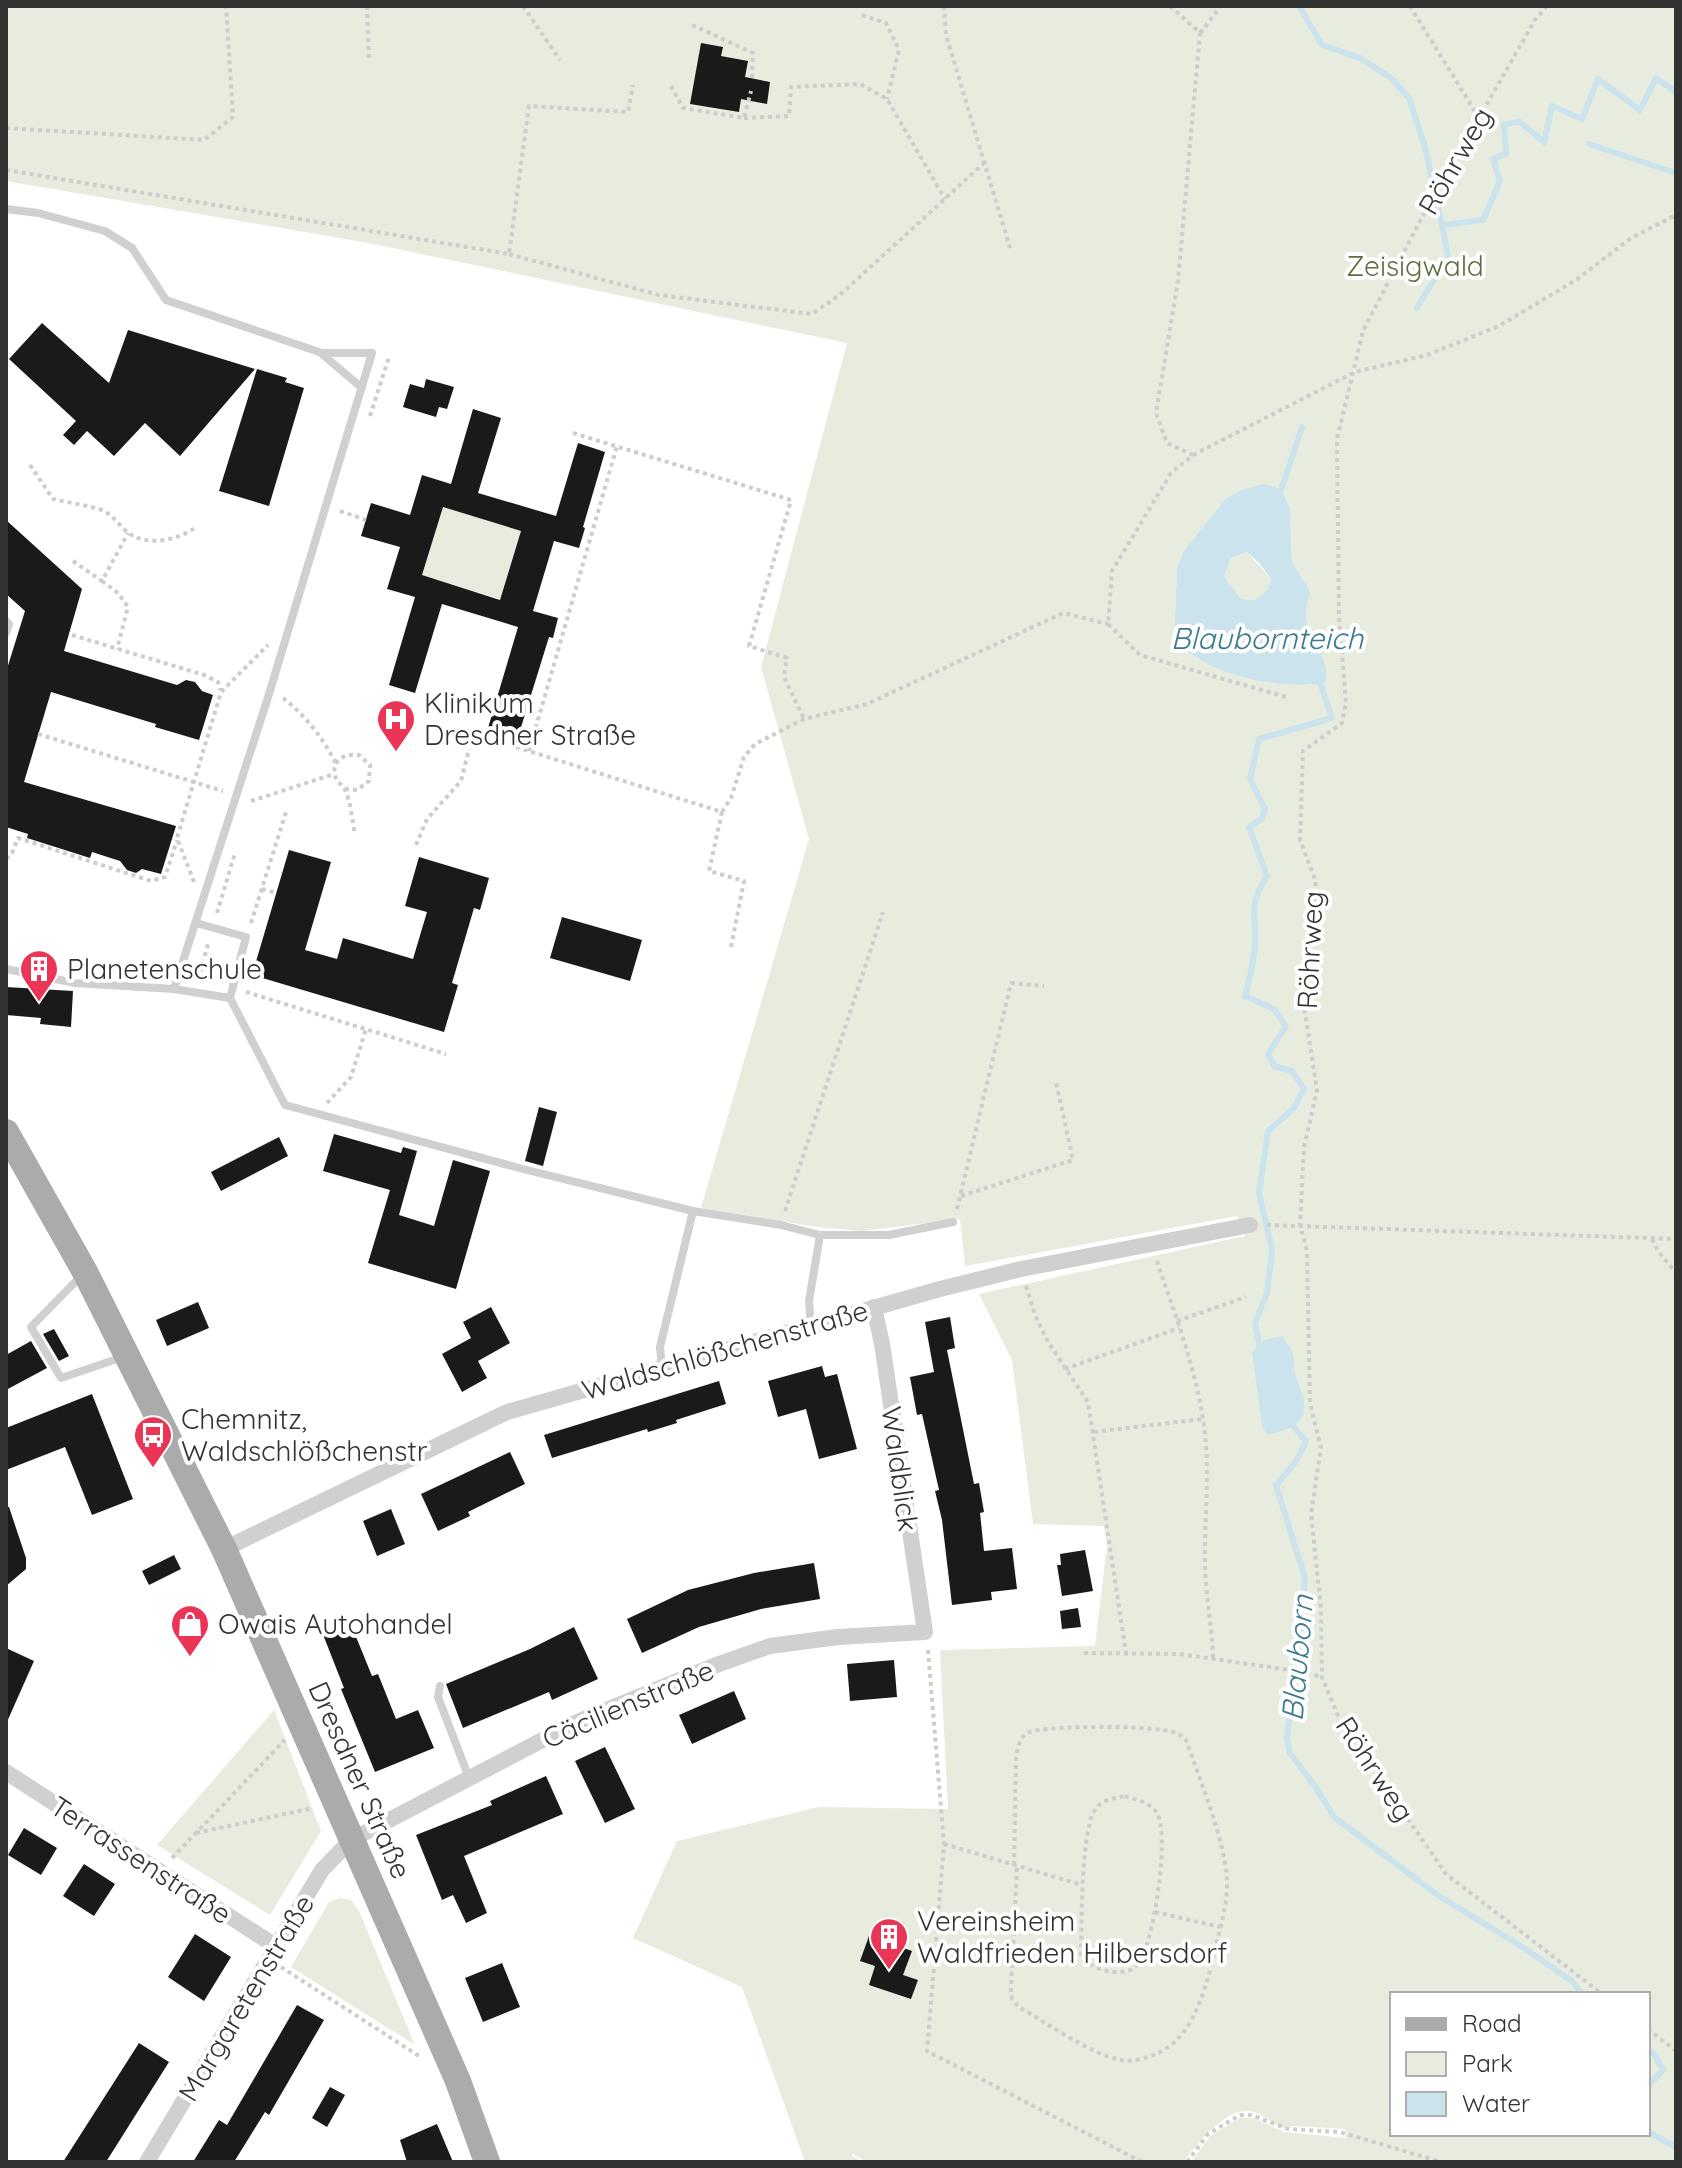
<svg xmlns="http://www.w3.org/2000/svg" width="1682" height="2168" font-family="Quicksand,sans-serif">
	<rect width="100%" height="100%" fill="#fff"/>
	<!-- green -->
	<path fill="#e7ecde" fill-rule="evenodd" d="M 6,6 L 1676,6 L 1676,2162 L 1191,2162 L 1210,2136 L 1240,2118 L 1253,2118 L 1284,2132 L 1346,2138 L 1346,2129 L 1293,2126 L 1283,2128 C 1274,2123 1264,2116 1254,2112 C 1229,2103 1197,2144 1183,2162 L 867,2162 L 853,2154 L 852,2156 L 863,2162 L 805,2162 L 742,1987 L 633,1938 L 677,1841 L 819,1807 L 948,1809 L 940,1650 L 1095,1646 L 1107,1545 L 1104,1526 L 1033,1524 L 1012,1360 L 979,1294 L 1245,1236 L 1237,1216 L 965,1266 L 960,1219 L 862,1231 L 818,1227 L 701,1208 L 809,839 L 761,667 L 847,343 L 369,243 L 6,181 ZM 1281,489 L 1290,508 L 1292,562 L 1308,587 L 1304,619 L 1324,661 L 1312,685 C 1263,681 1211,677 1174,640 L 1177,568 L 1183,552 L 1226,498 ZM 1392,1994 L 1648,1994 L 1648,2134 L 1392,2134 Z
		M 443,507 L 521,531 L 500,599 L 422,575 Z
		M 1247,552 L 1271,579 L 1268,589 L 1255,600 L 1241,599 L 1224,576 L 1231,558 Z
		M 274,1710 L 321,1831 L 270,1915 L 157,1845 Z
		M 340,1898 L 351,1900 L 359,1911 L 415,2045 L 291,1967 L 329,1902 Z"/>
	<!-- water -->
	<path fill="#cbe3ec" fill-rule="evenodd" d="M 1263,484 L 1281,489 L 1290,508 L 1292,562 L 1308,587 L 1310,594 C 1293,637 1336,652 1324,684 C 1273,688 1211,677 1174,640 L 1177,568 L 1183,552 L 1226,498 L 1242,490 ZM 1247,552 L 1259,563 L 1271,579 L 1268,589 L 1255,600 L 1241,599 L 1224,576 L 1231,558 Z
		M 1282,1336 C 1285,1340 1290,1346 1292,1352 C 1295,1360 1293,1370 1296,1377 C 1311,1413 1308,1426 1267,1435 L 1262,1426 L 1252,1352 L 1264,1340 Z"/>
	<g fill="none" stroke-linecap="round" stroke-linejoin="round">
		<!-- stream -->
		<path stroke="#cbe3ec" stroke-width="6" d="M 1299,6 L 1322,45 L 1360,58 L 1391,78 L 1409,98 L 1425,147 L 1442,225
			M 1589,144 L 1676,173
			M 1417,308 L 1448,256 L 1442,225 L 1483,220 L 1500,181 L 1493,159 L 1506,154 L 1504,124 L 1520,122 L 1544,142 L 1552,106 L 1582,119 L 1598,79 L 1640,110 L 1656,78 L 1676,92
			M 1279,496 L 1302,427
			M 1260,1350 L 1255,1323 L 1267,1293 L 1272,1250 L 1259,1193 L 1268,1131 L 1294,1108 L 1304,1089 L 1292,1071 L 1274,1066 L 1268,1054 L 1286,1026 L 1274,1009 L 1245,996 C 1249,980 1254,962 1255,945 C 1257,912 1247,908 1267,876 L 1249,827 L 1262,819 L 1265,809 L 1250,779 L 1259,739 L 1332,718 L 1319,679
			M 1286,1426 L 1292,1424 L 1306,1442 L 1295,1463 L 1276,1485 L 1305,1578 L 1287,1738 L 1290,1753 L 1315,1786 L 1334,1817 L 1439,1896 L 1524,1948 L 1573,1982 L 1582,1994
			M 1648,2050 L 1655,2055 L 1663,2070 L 1648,2086
			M 1648,2132 L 1676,2147"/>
	</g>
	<!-- building -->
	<path fill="#1a1a1a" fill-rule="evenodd" d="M 701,43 L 723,47 L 721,56 L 748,61 L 745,77 L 770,82 L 767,104 L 741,99 L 739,112 L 690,104 Z
		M 42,323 L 109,383 L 128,330 L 255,369 L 180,456 L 145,423 L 114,456 L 87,431 L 74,445 L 63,435 L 76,421 L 9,359 Z
		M 257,369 L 287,378 L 285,382 L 304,388 L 269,506 L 219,491 Z
		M 426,379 L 454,387 L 447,409 L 439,407 L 436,417 L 403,407 L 410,384 L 424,388 Z
		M 473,409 L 501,418 L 478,493 L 556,516 L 578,443 L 605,452 L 583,527 L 585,528 L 579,548 L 554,541 L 533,611 L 558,618 L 553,638 L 549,637 L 518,737 L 488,728 L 518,627 L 442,604 L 415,693 L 389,685 L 415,597 L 387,589 L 400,547 L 361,536 L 371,503 L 410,515 L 422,475 L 451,484 ZM 443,507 L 521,531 L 500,600 L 422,575 Z
		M 6,520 L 82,589 L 64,651 L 177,685 L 186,680 L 195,682 L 202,691 L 213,695 L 199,740 L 155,727 L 156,724 L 51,692 L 24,782 L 176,826 L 161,874 L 142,869 L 136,873 L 127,870 L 120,861 L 92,852 L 90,858 L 27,838 L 28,834 L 6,827 L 6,672 L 25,611 L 6,594 Z
		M 289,850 L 331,862 L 305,950 L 337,959 L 343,938 L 413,959 L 427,912 L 405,906 L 419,857 L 489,878 L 480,910 L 474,908 L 452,983 L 458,985 L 444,1032 L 252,975 Z
		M 562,917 L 642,940 L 630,981 L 550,958 Z
		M 6,987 L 73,991 L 71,1027 L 40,1024 L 41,1018 L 6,1015 Z
		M 539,1107 L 557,1112 L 543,1166 L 525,1161 Z
		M 334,1134 L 401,1153 L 403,1147 L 417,1151 L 399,1215 L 434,1226 L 453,1160 L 490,1171 L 456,1289 L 368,1263 L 390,1190 L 323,1171 Z
		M 279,1137 L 288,1156 L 221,1191 L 211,1172 Z
		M 198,1302 L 209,1328 L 167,1346 L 156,1320 Z
		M 491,1307 L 510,1343 L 478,1361 L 487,1378 L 462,1392 L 442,1354 L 471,1338 L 463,1322 Z
		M 950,1317 L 955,1348 L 947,1350 L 974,1484 L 979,1483 L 984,1512 L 980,1513 L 984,1551 L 1012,1548 L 1017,1589 L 991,1592 L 992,1600 L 952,1605 L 942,1520 L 935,1491 L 939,1490 L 922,1414 L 917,1415 L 910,1377 L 934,1372 L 925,1322 Z
		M 54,1329 L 69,1356 L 59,1361 L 43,1334 Z
		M 31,1341 L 47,1368 L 6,1390 L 6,1355 Z
		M 822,1366 L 825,1377 L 837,1374 L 857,1449 L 819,1459 L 806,1409 L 778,1417 L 768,1381 Z
		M 719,1381 L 726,1404 L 676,1420 L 677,1423 L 648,1432 L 647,1429 L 552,1458 L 544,1435 Z
		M 92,1394 L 133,1499 L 92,1515 L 65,1447 L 6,1470 L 6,1428 Z
		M 510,1452 L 525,1484 L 468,1512 L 470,1516 L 438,1531 L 421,1494 Z
		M 6,1507 L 9,1507 L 26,1558 L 26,1569 L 6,1586 Z
		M 391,1509 L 405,1544 L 377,1556 L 363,1521 Z
		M 1085,1550 L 1093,1591 L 1062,1596 L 1057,1565 L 1061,1565 L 1060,1554 Z
		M 174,1555 L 181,1569 L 149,1585 L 142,1571 Z
		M 814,1563 L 820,1599 L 761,1609 L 699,1627 L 642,1653 L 627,1619 L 688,1590 L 754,1573 Z
		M 1078,1608 L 1081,1627 L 1062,1629 L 1060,1611 Z
		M 350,1622 L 372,1676 L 378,1674 L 396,1719 L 418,1710 L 434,1748 L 375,1772 L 341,1689 L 344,1688 L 322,1632 Z
		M 574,1627 L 598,1679 L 552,1700 L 549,1692 L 463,1728 L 446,1684 L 530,1649 Z
		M 6,1648 L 34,1661 L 6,1724 Z
		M 894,1660 L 897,1697 L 850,1701 L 847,1664 Z
		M 734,1691 L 746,1719 L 692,1744 L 679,1715 Z
		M 605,1747 L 635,1809 L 605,1823 L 575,1761 Z
		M 546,1776 L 563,1814 L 464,1856 L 487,1913 L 466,1923 L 453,1895 L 442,1900 L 416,1835 L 492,1805 L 490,1801 Z
		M 24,1828 L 57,1848 L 41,1875 L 8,1855 Z
		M 84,1864 L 115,1884 L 94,1916 L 63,1896 Z
		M 195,1934 L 231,1957 L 204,2001 L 168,1977 Z
		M 869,1936 L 912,1951 L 903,1975 L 918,1980 L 911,1999 L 869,1985 L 875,1966 L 860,1961 Z
		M 502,1963 L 520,2007 L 483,2022 L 465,1978 Z
		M 297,2005 L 324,2020 L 269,2115 L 265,2112 L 234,2162 L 193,2162 L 219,2120 L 227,2125 Z
		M 139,2043 L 169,2062 L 106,2162 L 63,2162 Z
		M 330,2087 L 345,2095 L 327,2127 L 312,2118 Z
		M 437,2124 L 453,2162 L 407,2162 L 400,2140 Z"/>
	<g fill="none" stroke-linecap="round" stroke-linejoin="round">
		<!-- path -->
		<path stroke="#cdcdcd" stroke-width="4" stroke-dasharray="4 4" stroke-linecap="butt" d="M 367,6 L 369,59
			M 523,6 L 560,60
			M 944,6 L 946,35 L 1010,248
			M 1170,6 L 1200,33 L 1178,281 L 1156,413 L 1167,443 L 1193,455 L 1171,473 L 1112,571 L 1108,624 L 1140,655 L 1286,697
			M 1410,6 L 1479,118
			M 1547,6 L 1535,20 L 1422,217 L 1363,331 L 1337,439 L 1339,617 L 1346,703 L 1342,723 L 1303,751 L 1300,840 L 1316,882 L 1303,1000 L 1317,1090 L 1304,1147 L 1300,1224 L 1307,1252 L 1310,1403 L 1321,1448 L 1311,1514 L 1321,1609 L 1322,1677 L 1340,1721 L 1446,1874 L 1602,1994
			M 862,15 L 886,23 L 899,50 L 887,99
			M 692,25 L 753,53 L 752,79
			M 1200,33 L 1221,6
			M 671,86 L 683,108 L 744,118 L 751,91
			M 744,118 L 789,116 L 791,87 L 860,84 L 887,99 L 945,199
			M 6,128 L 204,140 L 233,117 L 226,6
			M 6,170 L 509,254 L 529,106 L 628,112 L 633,85
			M 509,254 L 659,295 L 812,314 L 841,294 L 984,163
			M 370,416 L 389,357
			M 573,433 L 791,500 L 749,646 L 787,658 L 784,677 L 804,719
			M 1193,455 L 1355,372 L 1427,355 L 1499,326 L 1576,280 L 1631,238 L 1676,215
			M 30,465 L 53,499 C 69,503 87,505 102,510 C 111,514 118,523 125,530 C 144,548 175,541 195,528
			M 340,511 L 366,520
			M 73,561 L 102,581 L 128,533
			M 102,581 L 118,593 L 128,607 L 117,649
			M 72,635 L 204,675 L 218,682 L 220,690
			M 283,698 C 305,715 324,739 336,764
			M 38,734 L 223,791
			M 516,747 L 722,812 L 731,798 L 744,757 L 755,744 L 804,719 L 867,704 L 1063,613 L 1108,624
			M 529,751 L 617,446
			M 345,789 L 357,790 L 369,781 L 370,765 L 359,755 C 347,753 331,759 335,775 C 336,782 342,784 345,790 C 351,802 352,821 355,834
			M 251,801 L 334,774
			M 722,812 L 709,871 L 744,881 L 731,947
			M 416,845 L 427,819 L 461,781 L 469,749
			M 6,859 L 12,853 L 18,838 L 151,881 L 165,877 L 177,840
			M 194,882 L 177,838 L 221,692 L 268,645
			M 262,889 L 276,893
			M 217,913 L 235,853
			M 251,923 L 286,812
			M 198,979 L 209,941
			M 246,992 L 446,1054
			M 327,1103 L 351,1077 L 366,1029
			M 961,1196 L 1073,1160 L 1056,1082
			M 957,1209 L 1011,983 L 1044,986
			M 785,1211 L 883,912
			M 1267,1225 L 1676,1239
			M 1652,1239 L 1658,1251 L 1676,1273
			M 1157,1261 C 1174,1312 1195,1366 1203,1419 C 1211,1469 1204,1517 1205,1566 C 1206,1597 1212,1627 1213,1658
			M 1026,1286 L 1035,1315 L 1048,1342 L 1088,1402 L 1126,1653
			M 1177,1321 L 1246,1297
			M 1065,1369 L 1179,1328
			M 1094,1432 L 1203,1419
			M 928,1650 L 944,1844 L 927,2051 L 1142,2162
			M 1084,1653 L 1180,1654 L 1303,1672 L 1322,1677
			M 1125,1796 C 1135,1799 1151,1803 1157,1813 C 1170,1836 1154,1941 1139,1963 C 1128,1980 1088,1971 1081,1954 C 1082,1926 1080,1825 1097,1807 C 1104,1799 1115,1798 1125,1796 Z
			M 196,1833 L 313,1808
			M 944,1844 L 1082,1885
			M 172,1858 L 285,1740
			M 1014,1865 L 1016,1758 C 1018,1747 1019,1736 1030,1732 C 1049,1725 1157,1725 1176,1733 C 1181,1735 1182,1737 1186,1740 C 1200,1781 1224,1837 1227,1880 C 1228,1902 1221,1924 1216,1946 C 1206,1986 1195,2041 1151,2056 C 1142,2059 1131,2062 1121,2060 C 1092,2055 1045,2022 1019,2007 L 1012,1999 L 1011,1991 L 1017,1866
			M 1155,1912 L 1220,1927
			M 281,1967 L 422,2058
			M 1648,2029 L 1676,2051
			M 1187,2162 L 1208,2134 L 1240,2115 L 1251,2115 L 1288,2129 L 1340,2132 L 1441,2162"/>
		<!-- lane -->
		<path stroke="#d0d0d0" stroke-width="8" d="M 6,209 L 38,213 L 105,231 L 132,248 L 166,300 L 322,353 L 372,353 L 269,694 L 174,989
			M 322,354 L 362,388
			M 6,621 L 9,624 L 6,633
			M 6,969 L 75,983 L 174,989 L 230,998 L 246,937 L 196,923
			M 230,998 L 285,1105 L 523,1169 L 693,1211
			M 820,1235 L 889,1235 L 953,1222
			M 82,1275 L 31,1327 L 61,1378 L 123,1357
			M 662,1368 L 660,1347 L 693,1211 L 781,1225 L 820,1235 L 809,1301 L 811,1326
			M 440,1686 L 438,1697 L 469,1778"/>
		<!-- street -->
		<path stroke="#d0d0d0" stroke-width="16" d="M 224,1549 L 507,1412 L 940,1289 L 1021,1269 L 1250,1225
			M 6,1772 L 277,1947
			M 147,2162 L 322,1870 L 351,1840 L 575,1723 L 719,1664 L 770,1646 L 838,1637 L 925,1632 L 882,1344 L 874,1307"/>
		<!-- primary -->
		<path stroke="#ababab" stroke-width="26" d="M 6,1132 L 85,1272 L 224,1549 L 458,2081 L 487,2162"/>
	</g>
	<!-- icons -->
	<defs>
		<g id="hospital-pin" transform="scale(2)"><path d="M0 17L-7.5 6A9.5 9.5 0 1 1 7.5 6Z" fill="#ea3556" stroke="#fff"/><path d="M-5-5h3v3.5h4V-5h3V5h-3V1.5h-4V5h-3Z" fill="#fff"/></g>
		<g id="building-pin" transform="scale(2)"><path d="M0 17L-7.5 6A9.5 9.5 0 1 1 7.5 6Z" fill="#ea3556" stroke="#fff"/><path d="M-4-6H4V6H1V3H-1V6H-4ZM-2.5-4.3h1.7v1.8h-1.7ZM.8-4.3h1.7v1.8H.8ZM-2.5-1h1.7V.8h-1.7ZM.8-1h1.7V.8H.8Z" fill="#fff"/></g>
		<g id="bus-pin" transform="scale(2)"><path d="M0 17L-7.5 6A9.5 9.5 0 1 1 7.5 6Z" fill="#ea3556" stroke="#fff"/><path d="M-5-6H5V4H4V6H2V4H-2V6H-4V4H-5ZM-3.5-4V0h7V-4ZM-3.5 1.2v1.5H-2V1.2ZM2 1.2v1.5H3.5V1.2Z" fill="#fff"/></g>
		<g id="shop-pin" transform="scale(2)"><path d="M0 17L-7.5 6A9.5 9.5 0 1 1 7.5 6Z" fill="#ea3556" stroke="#fff"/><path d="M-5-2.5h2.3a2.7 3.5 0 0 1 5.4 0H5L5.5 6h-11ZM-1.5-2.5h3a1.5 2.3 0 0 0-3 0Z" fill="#fff"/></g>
	</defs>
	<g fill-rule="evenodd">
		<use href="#hospital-pin" x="396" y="719"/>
		<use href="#building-pin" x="39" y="969"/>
		<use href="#bus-pin" x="153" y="1435"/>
		<use href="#shop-pin" x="190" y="1624"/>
		<use href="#building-pin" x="889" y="1937"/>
	</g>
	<g text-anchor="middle" stroke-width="8" stroke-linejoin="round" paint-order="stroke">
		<!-- street labels -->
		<g font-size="28" fill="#333" stroke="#fff">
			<text transform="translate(1455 161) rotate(-60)" y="10">Röhrweg</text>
			<text transform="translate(1310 950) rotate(-87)" y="10">Röhrweg</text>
			<text transform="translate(725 1350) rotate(-16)" y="10">Waldschlößchenstraße</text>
			<text transform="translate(900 1469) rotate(82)" y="10">Waldblick</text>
			<text transform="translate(628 1704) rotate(-23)" y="10">Cäcilienstraße</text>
			<text transform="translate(1375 1769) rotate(57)" y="10">Röhrweg</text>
			<text transform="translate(360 1780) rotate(66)" y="10">Dresdner Straße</text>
			<text transform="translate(141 1860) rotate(33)" y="10">Terrassenstraße</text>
			<text transform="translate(246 1998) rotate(-59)" y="10">Margaretenstraße</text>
		</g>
		<!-- park labels -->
		<g font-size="28" fill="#5b703e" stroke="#fff">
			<text x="1415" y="276">Zeisigwald</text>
		</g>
		<!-- poi labels -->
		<g font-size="28" fill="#333" stroke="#fff" text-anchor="start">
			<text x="424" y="713">Klinikum<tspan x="424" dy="32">Dresdner Straße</tspan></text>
			<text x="67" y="979">Planetenschule</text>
			<text x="181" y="1429">Chemnitz,<tspan x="181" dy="32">Waldschlößchenstr</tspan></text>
			<text x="218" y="1634">Owais Autohandel</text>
			<text x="917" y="1931">Vereinsheim<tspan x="917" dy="32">Waldfrieden Hilbersdorf</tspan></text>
		</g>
		<!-- water labels -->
		<g font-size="30" font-style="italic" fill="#3b7a91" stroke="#fff">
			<text x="1267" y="649">Blaubornteich</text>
			<text transform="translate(1298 1658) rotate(-85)" y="10">Blauborn</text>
		</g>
	</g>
	<!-- border -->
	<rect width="1682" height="2168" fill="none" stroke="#333333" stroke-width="16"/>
	<!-- legend -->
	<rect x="1390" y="1992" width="260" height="144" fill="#ffffff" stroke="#adadad" stroke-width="2"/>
	<rect x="1406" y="2018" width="40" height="12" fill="#ababab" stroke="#adadad" stroke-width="2"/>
	<text x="1462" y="2032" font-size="24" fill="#333333">Road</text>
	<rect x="1406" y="2052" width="40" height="24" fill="#e7ecde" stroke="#adadad" stroke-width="2"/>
	<text x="1462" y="2072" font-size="24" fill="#333333">Park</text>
	<rect x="1406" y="2092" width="40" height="24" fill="#cbe3ec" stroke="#adadad" stroke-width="2"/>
	<text x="1462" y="2112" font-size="24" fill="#333333">Water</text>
</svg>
